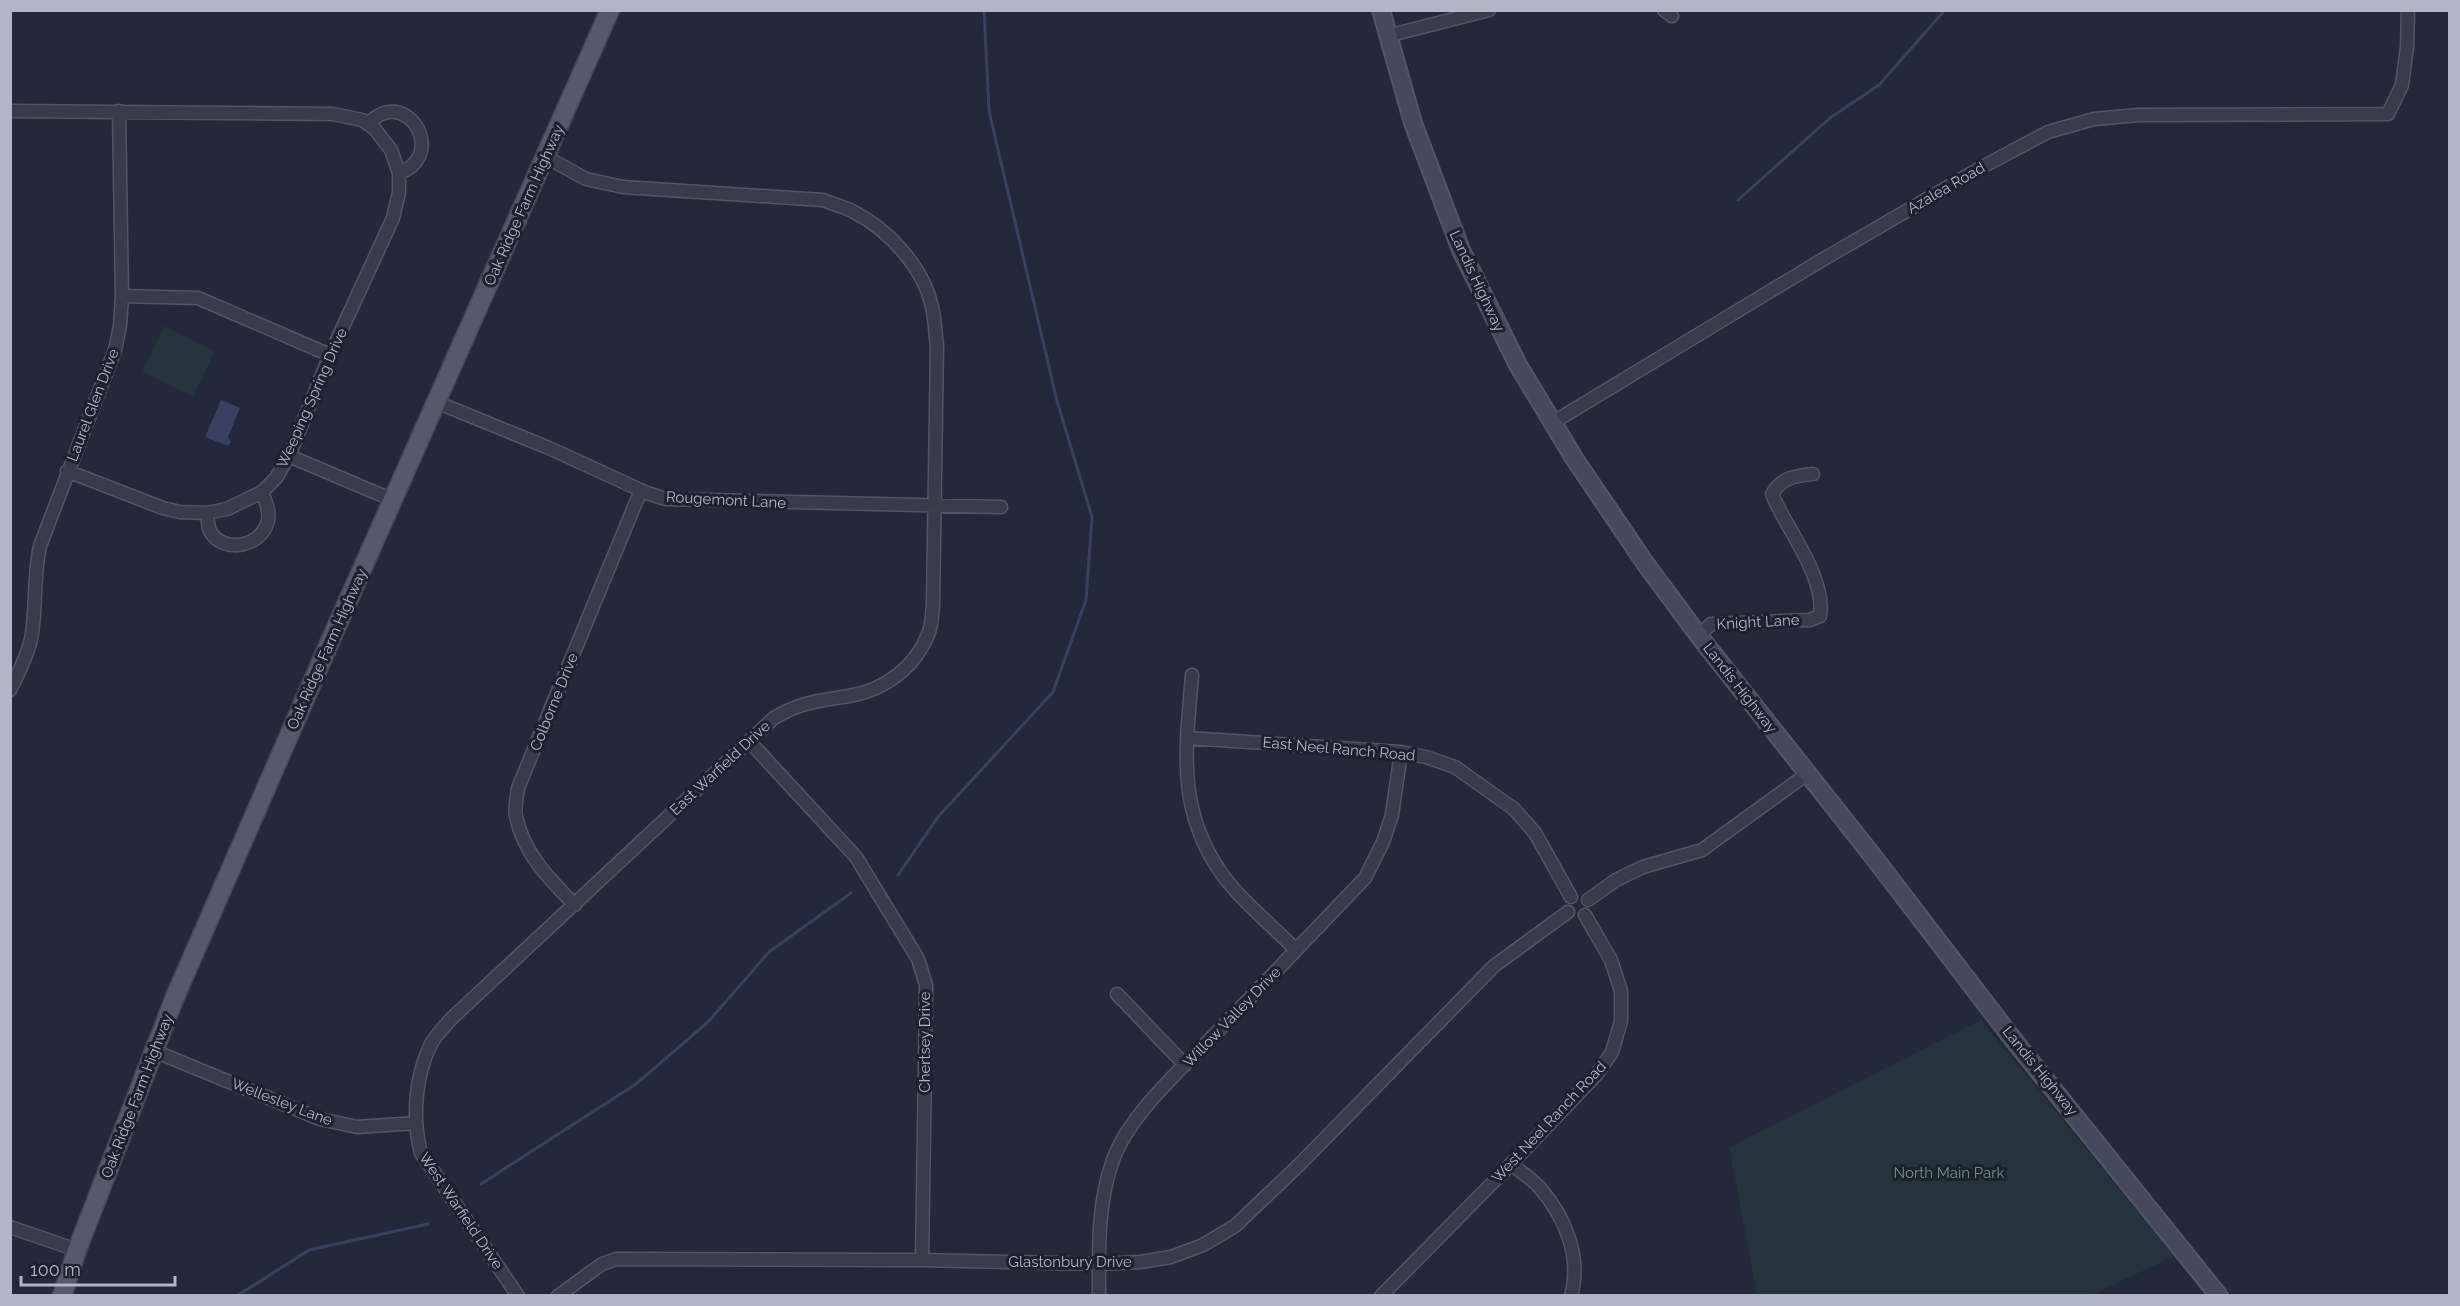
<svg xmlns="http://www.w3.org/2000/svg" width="2460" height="1306" font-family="Raleway,sans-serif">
	<rect width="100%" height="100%" fill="#23283a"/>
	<!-- green -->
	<path fill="#25343b" d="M 164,326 L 215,351 L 193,397 L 142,372 Z
		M 1981,1020 L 2174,1256 L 2092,1295 L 1757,1295 L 1729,1147 Z"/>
	<!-- water -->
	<path fill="#394162" d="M 221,400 L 240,408 L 228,437 L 231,442 L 228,446 L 205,437 Z"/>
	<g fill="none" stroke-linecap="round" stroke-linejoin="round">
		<!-- stream -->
		<path stroke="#394162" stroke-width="3" d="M 1738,200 L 1830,118 L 1879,85 L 1945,10
			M 898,875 L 938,817 L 1053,692 L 1086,600 L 1092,517 L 1057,401 L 989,111 L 984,10
			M 481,1184 L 636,1084 L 708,1022 L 769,952 L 851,893
			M 237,1296 L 309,1250 L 428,1224"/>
		<!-- street casing -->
		<g stroke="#525565" stroke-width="15">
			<path id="street" d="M 1664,10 L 1672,16
				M 1387,36 L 1489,10
				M 10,111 L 333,114 L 362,120 L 374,128 L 391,150 L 399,173 L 399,192 L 393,218 L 330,355 L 289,456 L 276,478 L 262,492 L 227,509 L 206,513 L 180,512 L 163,508 L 67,471
				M 367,123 C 372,120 378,115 384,113 C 418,103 441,159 399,173
				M 122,296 L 198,298 L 330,355
				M 436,402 L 549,448 L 647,493 L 666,499 L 1001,507
				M 1552,423 L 1822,260 L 1984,166 L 2048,132 L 2094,119 L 2139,115 L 2388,114 L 2402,85 L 2407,47 L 2408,10
				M 289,456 L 393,500
				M 206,513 C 208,518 208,527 210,531 C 223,554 259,547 267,524 C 271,514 266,502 262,492
				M 1699,636 L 1711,624 L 1810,620 L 1820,616 C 1826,576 1786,529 1772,494 C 1782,477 1795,476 1813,474
				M 1192,675 C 1186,749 1176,809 1222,874 C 1242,902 1272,925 1296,950
				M 10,690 C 18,674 27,657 31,639 C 37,608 33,577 40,546 L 115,350 L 120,326 L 122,296 L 119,111
				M 1187,738 L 1401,752 L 1426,757 L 1455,767 L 1514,809 L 1535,833 L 1571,897
				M 749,741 L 856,857 L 918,959 L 926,985 L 926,999 L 922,1260
				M 1588,900 L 1616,880 L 1643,867 L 1702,850 L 1807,774
				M 575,905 C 550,880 523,853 516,816 C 514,808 517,797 518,788 L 641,490
				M 1117,994 L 1185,1065
				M 154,1051 L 320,1119 L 357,1127 L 416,1123
				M 1511,1164 C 1521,1172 1532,1179 1540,1188 C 1565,1217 1582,1257 1571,1296
				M 10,1227 L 77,1250
				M 518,1296 L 421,1153 C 412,1119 415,1076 431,1044 C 436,1035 445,1026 452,1018 L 774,718 C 800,702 819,701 849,696 C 885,690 916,667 929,632 C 932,624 932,613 933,605 L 937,345 C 935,332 935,319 932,307 C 924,268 889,230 854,212 C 845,207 833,204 823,200 L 623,187 L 586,179 L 546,157
				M 558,1296 L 602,1264 L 616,1259 L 922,1260 L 1099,1264 L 1140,1262 L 1171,1257 L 1203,1245 L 1235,1226 L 1300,1164 L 1494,966 L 1568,912
				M 1099,1296 C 1099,1250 1097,1204 1113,1160 C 1129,1115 1182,1068 1216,1033 C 1266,982 1315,930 1365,878 L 1383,842 L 1392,815 L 1401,752
				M 1381,1296 L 1511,1164 L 1597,1074 L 1612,1052 L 1621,1021 L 1621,991 L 1611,960 L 1585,915"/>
		</g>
		<!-- secondary casing -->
		<g stroke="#525565" stroke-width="20">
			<path id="secondary" d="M 1381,10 L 1413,123 L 1461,250 L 1518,365 L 1574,458 L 1645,563 L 1699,636 L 1872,855 L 2012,1038 L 2219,1296"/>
		</g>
		<!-- primary casing -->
		<g stroke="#404453" stroke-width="21">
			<path id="primary" d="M 62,1296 L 77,1250 L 175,997 L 335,630 L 610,10"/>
		</g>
		<!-- street -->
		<use href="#street" stroke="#373b4a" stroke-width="12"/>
		<!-- secondary -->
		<use href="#secondary" stroke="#45495d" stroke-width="16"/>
		<!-- primary -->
		<use href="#primary" stroke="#55596a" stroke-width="18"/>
	</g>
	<g text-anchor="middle" stroke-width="6" stroke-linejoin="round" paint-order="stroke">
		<!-- street labels -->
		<g font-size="15" fill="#b2b5c6" stroke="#1c202f">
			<text transform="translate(1946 188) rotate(-30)" y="5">Azalea Road</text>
			<text transform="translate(524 205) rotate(-66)" y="5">Oak Ridge Farm Highway</text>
			<text transform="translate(1477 281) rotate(65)" y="5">Landis Highway</text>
			<text transform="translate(312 398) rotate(-66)" y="5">Weeping Spring Drive</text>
			<text transform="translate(93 405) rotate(-69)" y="5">Laurel Glen Drive</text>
			<text transform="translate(726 500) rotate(3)" y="5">Rougemont Lane</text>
			<text transform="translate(1758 622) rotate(-3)" y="5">Knight Lane</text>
			<text transform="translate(327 649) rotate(-66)" y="5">Oak Ridge Farm Highway</text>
			<text transform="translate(1740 688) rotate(52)" y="5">Landis Highway</text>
			<text transform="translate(554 702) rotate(-68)" y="5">Colborne Drive</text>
			<text transform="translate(1339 749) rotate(5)" y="5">East Neel Ranch Road</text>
			<text transform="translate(720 768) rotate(-43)" y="5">East Warfield Drive</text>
			<text transform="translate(1232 1017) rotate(-46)" y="5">Willow Valley Drive</text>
			<text transform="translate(925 1042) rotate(-90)" y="5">Chertsey Drive</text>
			<text transform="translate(2040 1071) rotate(51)" y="5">Landis Highway</text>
			<text transform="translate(137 1096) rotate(-69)" y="5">Oak Ridge Farm Highway</text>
			<text transform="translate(282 1102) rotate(21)" y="5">Wellesley Lane</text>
			<text transform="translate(1549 1122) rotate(-47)" y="5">West Neel Ranch Road</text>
			<text transform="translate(461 1211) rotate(56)" y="5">West Warfield Drive</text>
			<text x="1070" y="1267">Glastonbury Drive</text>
		</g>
		<!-- park labels -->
		<g font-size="15" fill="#6a967e" stroke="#1c202f">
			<text x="1949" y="1178">North Main Park</text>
		</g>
	</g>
	<!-- border -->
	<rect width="2460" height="1306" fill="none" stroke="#b2b5c6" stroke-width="24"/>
	<!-- scale -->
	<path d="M21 1276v9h154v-9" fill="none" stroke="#b2b5c6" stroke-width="3"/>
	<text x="30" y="1276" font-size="18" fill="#b2b5c6" stroke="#1c202f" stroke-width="4.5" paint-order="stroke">100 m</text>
</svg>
